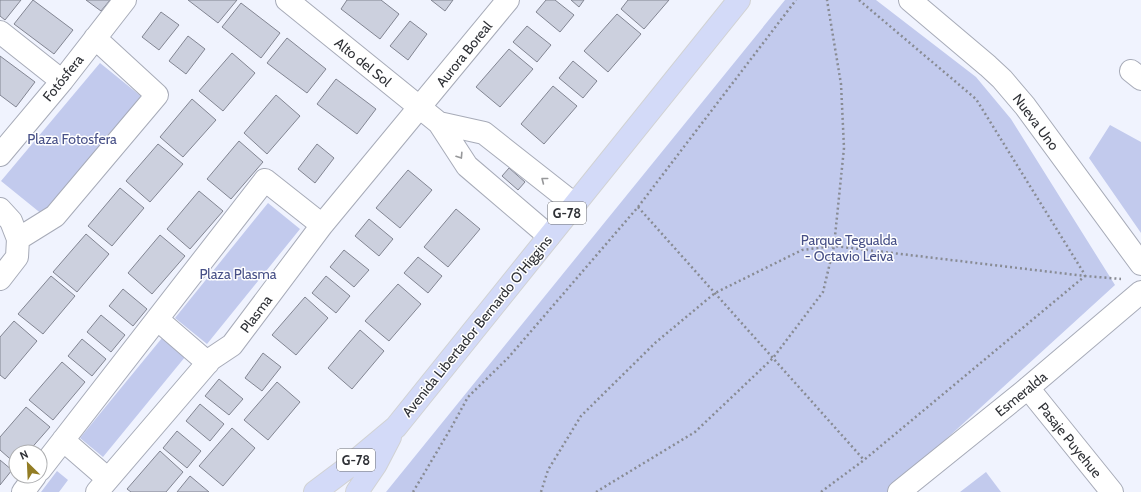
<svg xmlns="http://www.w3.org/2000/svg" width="1141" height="492" font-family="Cabin,sans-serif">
	<rect width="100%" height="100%" fill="#f0f3fe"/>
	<!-- green -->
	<path fill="#c2caed" d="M 785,0 L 876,0 L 976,77 L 1011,119 L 1115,285 L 888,492 L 386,492 Z
		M 100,63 L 142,97 L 43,215 L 1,181 Z
		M 1110,125 L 1141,142 L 1141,233 L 1089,158 Z
		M 268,203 L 300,229 L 207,344 L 175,318 Z
		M 162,338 L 185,357 L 103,457 L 80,438 Z
		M 57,471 L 68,480 L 59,492 L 41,492 Z
		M 986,472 L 1001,492 L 960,492 Z"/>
	<!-- building -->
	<path fill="#ccd0de" stroke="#828592" d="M 0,0 L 21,0 L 5,20 L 0,16 Z
		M 33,0 L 73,30 L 54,54 L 14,24 Z
		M 86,0 L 110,0 L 101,11 Z
		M 188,0 L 237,0 L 218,23 Z
		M 347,0 L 381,0 L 399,14 L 380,39 L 341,9 Z
		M 431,0 L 453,0 L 445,11 Z
		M 546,0 L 555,0 L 574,15 L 560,32 L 536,12 Z
		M 571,0 L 584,0 L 579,7 Z
		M 628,0 L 669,0 L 644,29 L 621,9 Z
		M 241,3 L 280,33 L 261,58 L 222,27 Z
		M 161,12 L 179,25 L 159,50 L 142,37 Z
		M 617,14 L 641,34 L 608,72 L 584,51 Z
		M 410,21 L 427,34 L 408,60 L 390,46 Z
		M 527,26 L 551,45 L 537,62 L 513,42 Z
		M 188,36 L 205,49 L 186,74 L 169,61 Z
		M 287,38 L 326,69 L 307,93 L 267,63 Z
		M 509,49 L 533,69 L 500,107 L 476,87 Z
		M 232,53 L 255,73 L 223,111 L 199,91 Z
		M 0,56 L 35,82 L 16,107 L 0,95 Z
		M 573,61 L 597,81 L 583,98 L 559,78 Z
		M 336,79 L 376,109 L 357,134 L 317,104 Z
		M 553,86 L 577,106 L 544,144 L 521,124 Z
		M 276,95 L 300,116 L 267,154 L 244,133 Z
		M 192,99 L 216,120 L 183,157 L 160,137 Z
		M 239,141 L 263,162 L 231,199 L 207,179 Z
		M 158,144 L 183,164 L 150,202 L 126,181 Z
		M 317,144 L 334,158 L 315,183 L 298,169 Z
		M 509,168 L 525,182 L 518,190 L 502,176 Z
		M 408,170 L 432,190 L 400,228 L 376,208 Z
		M 120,188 L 144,208 L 112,246 L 88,226 Z
		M 199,191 L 223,211 L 190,249 L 167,229 Z
		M 456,209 L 480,229 L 448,267 L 424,247 Z
		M 369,219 L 393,239 L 379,256 L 355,236 Z
		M 86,234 L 109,254 L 77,292 L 53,272 Z
		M 160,235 L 185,256 L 152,294 L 128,273 Z
		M 344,250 L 369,270 L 354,287 L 330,267 Z
		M 418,257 L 442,276 L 428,293 L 404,273 Z
		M 51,276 L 75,296 L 43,334 L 18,314 Z
		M 326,276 L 350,296 L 336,313 L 312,293 Z
		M 398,284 L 421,304 L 389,341 L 365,321 Z
		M 123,289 L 147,309 L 133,326 L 109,306 Z
		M 305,297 L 328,318 L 296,355 L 272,335 Z
		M 101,315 L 125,335 L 111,352 L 87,332 Z
		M 14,321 L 37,341 L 5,379 L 0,375 L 0,337 Z
		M 360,330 L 384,351 L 352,389 L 328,368 Z
		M 82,339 L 106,359 L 92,376 L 68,356 Z
		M 263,353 L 281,367 L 262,391 L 245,378 Z
		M 62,362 L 85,382 L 53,420 L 29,400 Z
		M 219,379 L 243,399 L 229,415 L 205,396 Z
		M 277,382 L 300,402 L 268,440 L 244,420 Z
		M 200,404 L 224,424 L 210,441 L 186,421 Z
		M 26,407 L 50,427 L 28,452 L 16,452 L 16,464 L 0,450 L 0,437 Z
		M 232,428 L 255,448 L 223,486 L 199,466 Z
		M 177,431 L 201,451 L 187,468 L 163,448 Z
		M 160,451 L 183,472 L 166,492 L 131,492 L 127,489 Z
		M 0,460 L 12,470 L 0,485 Z
		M 190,476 L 209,492 L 177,492 Z"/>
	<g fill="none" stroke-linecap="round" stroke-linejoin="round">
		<!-- minor casing -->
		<g stroke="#a7abb8" stroke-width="24">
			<path id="minor" d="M 287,0 L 439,123 L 467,166 L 549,236
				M 910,0 L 988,66 L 1002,79 L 1025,106 L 1141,264
				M 0,32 L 62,81
				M 1131,71 L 1141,79
				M 439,123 L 484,133 L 574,204
				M 0,155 L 62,81 L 125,0
				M 0,209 L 11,221 L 18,239 L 17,257 L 0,279
				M 18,239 L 55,216 L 157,95 L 95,38
				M 157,319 L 208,363
				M 1028,388 L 1112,492
				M 63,440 L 108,479
				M 40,470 L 265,180 L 322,225
				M 23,492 L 35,476
				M 97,492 L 211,359 L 232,345 L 322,225 L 508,0"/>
		</g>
		<!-- tertiary casing -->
		<g stroke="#a7abb8" stroke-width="24">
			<path id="tertiary" d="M 899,492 L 1028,388 L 1141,292"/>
		</g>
		<!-- primary casing -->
		<g stroke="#d1d2d3" stroke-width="24">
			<path id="primary" d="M 315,492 L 347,468 L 396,427 L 739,0
				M 357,492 L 376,464 L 390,437"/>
		</g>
		<!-- path -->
		<path stroke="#888b93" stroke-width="2.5" stroke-dasharray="2 3" stroke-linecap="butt" d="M 859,0 L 976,99 L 1085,275
			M 638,207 L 864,460
			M 413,492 L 451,428 L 468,397 L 508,358 L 638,207 L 796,0
			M 541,492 L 548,470 L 581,416 L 655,343 L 715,293 L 802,250 L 834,246 L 1085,276 L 1121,279
			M 596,492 L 695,432 L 773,358 L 823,292 L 834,246 L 844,148 L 841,84 L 827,0
			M 821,492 L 864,460 L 1085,276"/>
		<!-- minor -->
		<use href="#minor" stroke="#fff" stroke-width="22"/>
		<!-- tertiary -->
		<use href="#tertiary" stroke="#fff" stroke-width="22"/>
		<!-- primary -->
		<use href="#primary" stroke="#d3daf8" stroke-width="22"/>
	</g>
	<!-- one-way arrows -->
	<defs><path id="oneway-chevron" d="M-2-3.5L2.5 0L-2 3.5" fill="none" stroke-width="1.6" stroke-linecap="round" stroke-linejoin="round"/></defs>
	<g stroke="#97989a">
		<use href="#oneway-chevron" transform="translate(460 156) rotate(57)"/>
		<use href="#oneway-chevron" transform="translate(544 180) rotate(-142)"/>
	</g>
	<g text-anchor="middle" stroke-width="3" stroke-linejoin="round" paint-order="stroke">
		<!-- shield labels -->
		<g fill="#fff" stroke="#6d6f72" stroke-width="1">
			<rect x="548" y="202" width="38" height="22" rx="3"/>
			<rect x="337" y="449" width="38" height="22" rx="3"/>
		</g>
		<g font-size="13" font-weight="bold" fill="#2f3136">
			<text x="567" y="218">G-78</text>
			<text x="356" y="465">G-78</text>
		</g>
		<!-- street labels -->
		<g font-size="14" fill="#2f3136" stroke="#fff">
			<text transform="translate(464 54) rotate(-51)" y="5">Aurora Boreal</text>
			<text transform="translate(363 62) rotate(39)" y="5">Alto del Sol</text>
			<text transform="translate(63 78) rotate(-51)" y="5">Fotósfera</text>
			<text transform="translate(1036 122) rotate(53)" y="5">Nueva Uno</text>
			<text transform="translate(256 314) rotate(-53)" y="5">Plasma</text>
			<text transform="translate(477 326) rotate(-51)" y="5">Avenida Libertador Bernardo O'Higgins</text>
			<text transform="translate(1021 394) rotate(-39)" y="5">Esmeralda</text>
			<text transform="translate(1070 440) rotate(51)" y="5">Pasaje Puyehue</text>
		</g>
		<!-- park labels -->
		<g font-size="14" fill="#475087" stroke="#fff">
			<text x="72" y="144">Plaza Fotosfera</text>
			<text x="849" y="245">Parque Tegualda<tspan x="849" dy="16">- Octavio Leiva</tspan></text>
			<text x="238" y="279">Plaza Plasma</text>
		</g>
	</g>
	<!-- north arrow -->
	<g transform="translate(28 464) rotate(336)"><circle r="19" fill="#ffffff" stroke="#acadaf"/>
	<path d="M0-3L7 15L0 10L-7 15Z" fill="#937d24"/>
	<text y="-6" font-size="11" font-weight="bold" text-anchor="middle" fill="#2f3136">N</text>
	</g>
</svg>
